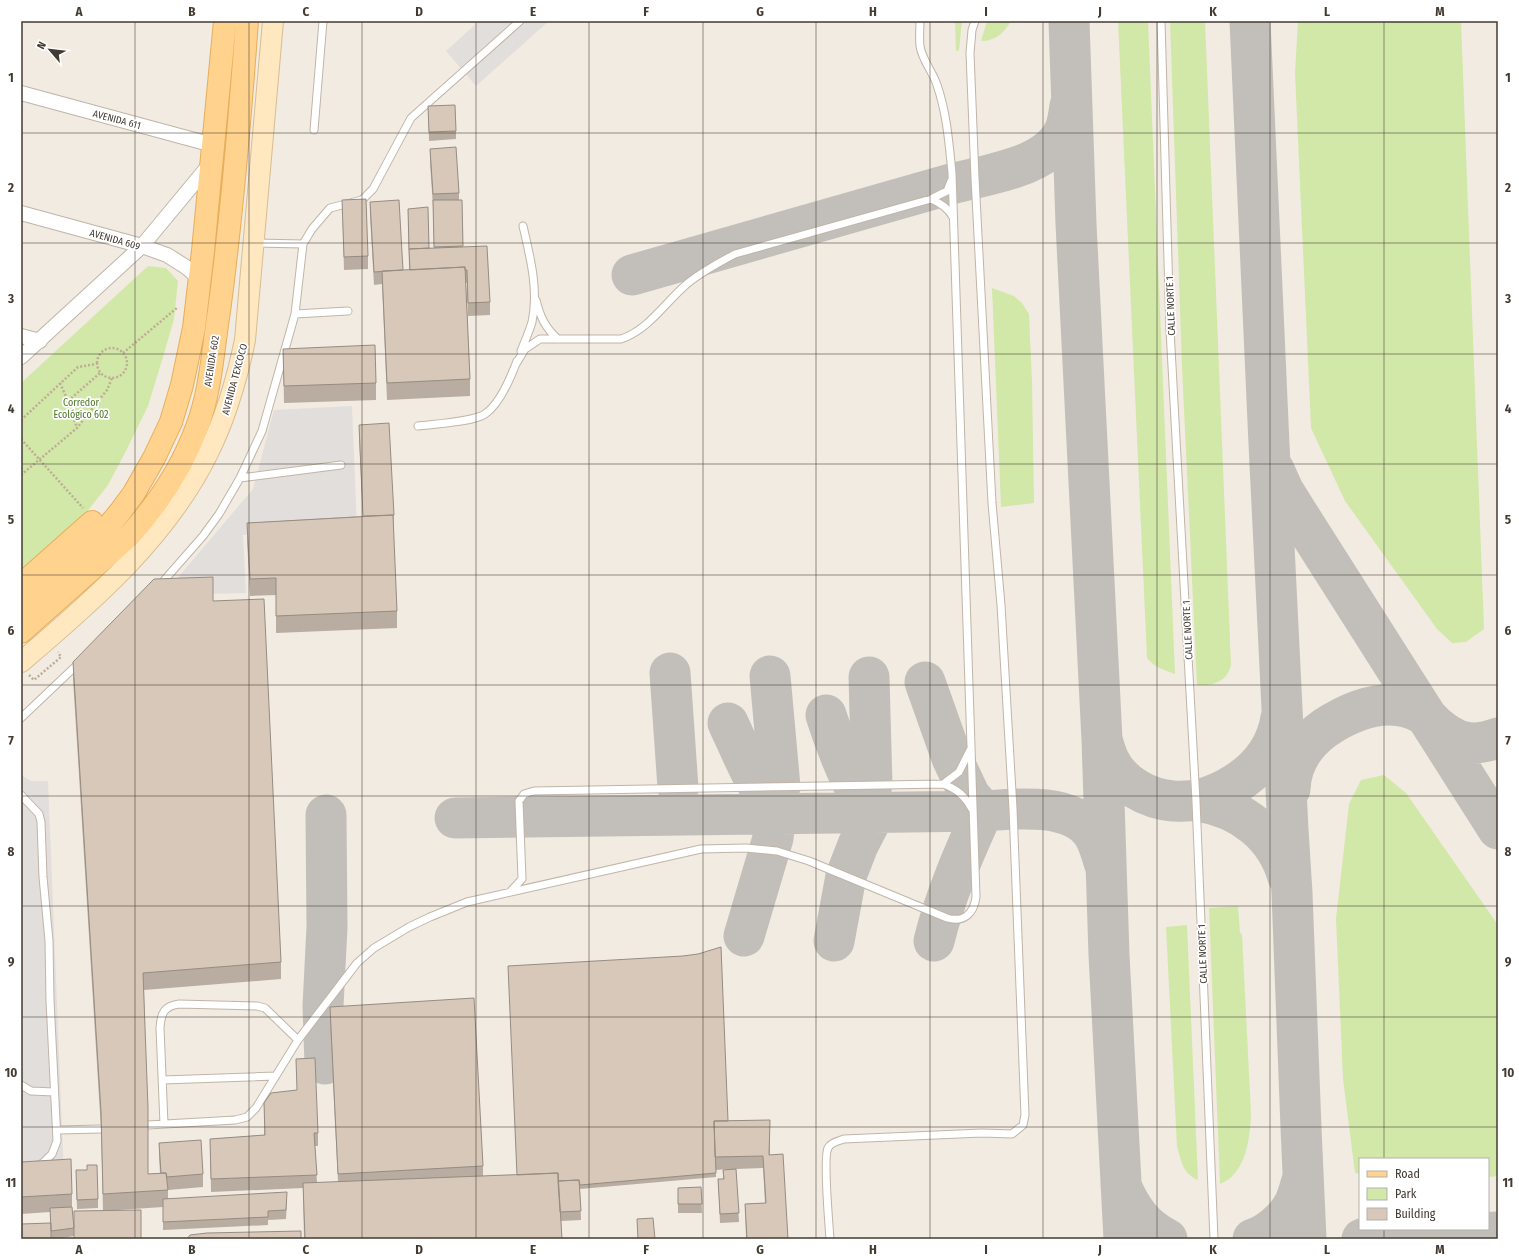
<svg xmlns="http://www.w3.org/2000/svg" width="1519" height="1260" font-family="'Fira Sans Condensed',sans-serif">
	<rect width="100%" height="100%" fill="#f2ebe2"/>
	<!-- green -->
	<path fill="#d2e8a8" d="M 955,21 L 962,21 L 959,50 L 956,51 Z
		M 987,21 L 1011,21 C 1004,33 996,41 981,41 Z
		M 1118,21 L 1148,21 L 1175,674 C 1164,670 1154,667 1147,658 Z
		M 1170,21 L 1205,21 L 1231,665 C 1227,682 1213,686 1197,685 L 1182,367 Z
		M 1298,21 L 1461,21 L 1484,629 L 1466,642 L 1452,643 L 1437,629 L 1345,501 L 1311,428 L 1295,73 Z
		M 148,266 L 166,268 L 178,281 L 174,319 L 163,357 L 148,406 L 126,451 L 108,485 L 82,518 L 21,573 L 21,383 Z
		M 992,288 L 1014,296 L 1022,303 L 1029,314 L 1032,382 L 1034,503 L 1001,507 Z
		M 1384,775 L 1406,793 L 1498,925 L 1498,1176 L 1488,1177 L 1488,1159 L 1360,1159 L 1360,1174 L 1355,1173 L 1343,1079 L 1336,919 L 1349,804 L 1361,780 Z
		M 1238,906 L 1240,933 L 1242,934 L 1251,1114 C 1250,1139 1246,1174 1220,1184 L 1209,908 Z
		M 1187,925 L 1198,1180 C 1182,1173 1182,1162 1177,1147 L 1166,927 Z"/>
	<!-- parking -->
	<path fill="#e2dedb" d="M 479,21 L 549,21 L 476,86 L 446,51 Z
		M 352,406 L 357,529 L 243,535 L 246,593 L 163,595 L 253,489 L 274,410 Z
		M 21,775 L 31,781 L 48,781 L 64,1177 L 21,1179 Z"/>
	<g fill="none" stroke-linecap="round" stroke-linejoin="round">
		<!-- taxiway -->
		<path stroke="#c2bfba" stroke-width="41" d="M 1069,21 L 1076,224 L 1102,740 L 1109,955 L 1124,1239
			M 1250,21 L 1269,444 L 1288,830 L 1292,893 L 1301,1128 L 1306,1239
			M 632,275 L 951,184 C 987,174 1051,168 1066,127 C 1068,120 1069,113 1070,106
			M 1274,470 L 1283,490 L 1296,511 L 1498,829
			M 670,673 L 678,788
			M 770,676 L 780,787
			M 869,677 L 872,785
			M 925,682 L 952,758 L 970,796 L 983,811
			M 826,715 C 837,750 849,780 868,812
			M 728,723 C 743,755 755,787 778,814
			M 1102,740 C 1104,746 1106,754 1109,760 C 1120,784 1148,799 1173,801 C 1181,802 1190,800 1198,801 C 1241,808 1276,834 1288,877
			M 1290,789 C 1291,763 1304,743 1325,728 C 1354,709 1390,695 1423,714 C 1428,717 1432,723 1436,726 C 1457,744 1473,747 1498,738
			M 1196,801 C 1207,797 1218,794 1228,788 C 1256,773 1276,750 1281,718
			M 455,818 L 983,811 C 1015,809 1068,802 1091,831 C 1099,841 1101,854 1105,865
			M 744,936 L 773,838 L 776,814
			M 834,941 L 846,876 L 858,845 L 875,812
			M 934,941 C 945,896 964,853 983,811
			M 325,1064 L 323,1006 L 327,927 L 326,815
			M 1121,1186 C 1131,1209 1143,1227 1167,1239
			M 1253,1239 C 1269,1234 1286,1219 1294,1204 C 1298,1196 1300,1186 1303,1178
			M 1362,1239 L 1498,1232"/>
		<!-- lane casing -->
		<g stroke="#c0b5a7" stroke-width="9">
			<path id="lane" d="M 1161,21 L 1170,330 L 1196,801 L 1214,1239
				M 314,130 L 323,21
				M 931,199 C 941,203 948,208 953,217
				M 255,243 L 303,244
				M 536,300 C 540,316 545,328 558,339
				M 295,314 L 348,311
				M 521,351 C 525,341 529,332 532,322 C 539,291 530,256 523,226
				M 516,364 L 525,349 L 540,339 L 621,339 C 649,330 666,301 688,283 C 703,271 718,263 735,254 L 931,199 L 947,191 L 951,181
				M 418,426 C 434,424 473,422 485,414 C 500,404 511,377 517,361
				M 240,478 L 341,465
				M 160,585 L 203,536 L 219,514 L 240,478 L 262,431 L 295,314 L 303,244 L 312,229 L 330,208 L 362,200 L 373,189 L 411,118 L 520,21
				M 21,718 L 79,663
				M 943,784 L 959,772 L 970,750
				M 21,795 L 39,814 L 41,822 L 43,877 L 49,941 L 50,1000 L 57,1141 L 52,1154 L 44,1162 L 36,1167 L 21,1168
				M 510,892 L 522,879 L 519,801 L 524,794 L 534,791 L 943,784 C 957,789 965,796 972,809
				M 163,1080 L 275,1076
				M 21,1085 L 31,1091 L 54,1092
				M 164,1124 L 160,1028 C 161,1013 164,1006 179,1004 L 257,1006 L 265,1008 L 298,1040
				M 148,1125 L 235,1120 L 247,1117 L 256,1108 L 298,1040 L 357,963 L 374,948 L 409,927 L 430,917 L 467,902 L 701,849 L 746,848 L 777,851 L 809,861 L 947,918 C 964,923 974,913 976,897 L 952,173 C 949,143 947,114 937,85 C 933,72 922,60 920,46 C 919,38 920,29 920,21
				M 58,1130 L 101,1129
				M 830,1239 C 829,1224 823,1157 828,1148 C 831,1142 839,1141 844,1139 L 982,1133 L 1012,1134 L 1023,1125 L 1025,1115 L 1013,809 L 1001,605 L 992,503 L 975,178 L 970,53 L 972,30 L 975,21"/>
		</g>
		<!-- street casing -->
		<g stroke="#c0b5a7" stroke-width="16">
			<path id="street" d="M 21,93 L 213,145
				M 21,213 L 142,246 L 167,255 L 186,267 L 193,273 L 200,283
				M 21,336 L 40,341
				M 21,357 L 142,246 L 210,164"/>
		</g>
		<!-- secondary casing -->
		<g stroke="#d7bd92" stroke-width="22">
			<path id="secondary" d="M 21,662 C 92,602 167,537 208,453 C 226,417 237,379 245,340 L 273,21"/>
		</g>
		<!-- primary casing -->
		<g stroke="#e7ae5b" stroke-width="24">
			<path id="primary" d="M 21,585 L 92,522
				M 21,607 L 106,529 L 120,512 L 134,493 L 154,458 L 171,422 L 182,385 L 194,328 L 203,251 L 225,21
				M 21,632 L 129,536 C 158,504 182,468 197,427 C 211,390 213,349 219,311 C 232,215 240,118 247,21"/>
		</g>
		<!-- path -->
		<path stroke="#bfac95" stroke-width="2.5" stroke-dasharray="2 2" stroke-linecap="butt" d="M97 363a15 15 0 1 1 30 0a15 15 0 1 1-30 0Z
			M 123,353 L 178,307
			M 60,383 L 68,401 L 100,373
			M 68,401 L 77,428
			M 21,420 L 78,367 L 96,364
			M 21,439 L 83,508
			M 21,475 L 77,428 L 107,390 L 112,378
			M 29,675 L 34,680 L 61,657 L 58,652"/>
		<!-- lane -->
		<use href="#lane" stroke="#fff" stroke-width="7"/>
		<!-- street -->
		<use href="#street" stroke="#fff" stroke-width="14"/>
		<!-- secondary -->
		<use href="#secondary" stroke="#ffe8bf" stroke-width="20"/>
		<!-- primary -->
		<use href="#primary" stroke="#ffd28e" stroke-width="22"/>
	</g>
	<!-- wall -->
	<path fill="#b9aca0" d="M 428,106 L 456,131 L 456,139 L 429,141 Z
		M 430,149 L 459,193 L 459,200 L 462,200 L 463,247 L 490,302 L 490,315 L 468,316 L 467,283 L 466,283 L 470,379 L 470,396 L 387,400 L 382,284 L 374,285 L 370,215 L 370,202 L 403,270 L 409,270 L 408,209 L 429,248 L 434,248 L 433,207 L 430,162 Z
		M 342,200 L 368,256 L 368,269 L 344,270 Z
		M 283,349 L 376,383 L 376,400 L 284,403 Z
		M 359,425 L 394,515 L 393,528 L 397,611 L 397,628 L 276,633 L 276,595 L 250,596 L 247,540 L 247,523 L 363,516 L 359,437 Z
		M 213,601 L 281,962 L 281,979 L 144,990 L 148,1174 L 160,1173 L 159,1156 L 159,1143 L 203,1174 L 203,1187 L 168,1190 L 168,1199 L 287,1201 L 286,1219 L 268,1220 L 268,1225 L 163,1230 L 163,1207 L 103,1211 L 101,1129 L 73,679 L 73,662 Z
		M 330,1007 L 483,1166 L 483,1176 L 517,1175 L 728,1121 L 770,1133 L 770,1155 L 788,1239 L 746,1239 L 745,1204 L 765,1203 L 763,1168 L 736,1169 L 739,1222 L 720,1223 L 718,1179 L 723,1179 L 723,1170 L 728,1169 L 716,1170 L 716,1177 L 580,1189 L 581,1220 L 561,1221 L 562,1239 L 304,1239 L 303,1188 L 211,1192 L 210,1139 L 264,1135 L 264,1103 L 318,1133 L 318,1146 L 315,1146 L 317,1183 L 338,1182 L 330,1024 Z
		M 21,1162 L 72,1194 L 72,1211 L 74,1227 L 74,1236 L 56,1239 L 21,1239 L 50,1223 L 50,1212 L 21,1214 Z
		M 76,1179 L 98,1199 L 98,1208 L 77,1209 Z
		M 701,1187 L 702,1213 L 678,1213 L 678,1188 Z"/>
	<!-- building -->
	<path fill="#d7c8ba" stroke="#968c82" d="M 455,105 L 456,131 L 429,132 L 428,106 Z
		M 456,147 L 459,193 L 433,194 L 430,149 Z
		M 366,199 L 368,256 L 344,257 L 342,200 Z
		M 399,200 L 403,270 L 374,272 L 370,202 Z
		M 433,200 L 462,200 L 463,246 L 434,247 Z
		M 428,207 L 429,248 L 409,249 L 408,209 Z
		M 487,246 L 490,302 L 468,303 L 467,270 L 465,270 L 465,267 L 410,270 L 409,249 Z
		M 465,267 L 470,379 L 387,383 L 382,271 Z
		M 375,345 L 376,383 L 284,386 L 283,349 Z
		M 389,423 L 394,515 L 363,516 L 359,425 Z
		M 393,515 L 397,611 L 276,616 L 276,578 L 250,579 L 247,523 Z
		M 213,577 L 213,601 L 264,599 L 281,962 L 143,973 L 148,1108 L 148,1174 L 166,1173 L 168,1190 L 103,1194 L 101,1112 L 73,662 L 154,579 Z
		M 721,947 L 728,1121 L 714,1121 L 716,1173 L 580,1185 L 579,1180 L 558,1181 L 558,1173 L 517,1175 L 508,966 L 683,956 L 698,954 Z
		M 474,998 L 483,1166 L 338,1174 L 330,1007 Z
		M 315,1058 L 318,1133 L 314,1133 L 317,1175 L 211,1179 L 210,1139 L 265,1135 L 264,1103 L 271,1093 L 297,1090 L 296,1059 Z
		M 770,1120 L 769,1155 L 783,1154 L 788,1239 L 747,1239 L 745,1204 L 766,1203 L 763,1156 L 715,1157 L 714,1121 Z
		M 201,1140 L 203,1174 L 167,1177 L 166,1173 L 161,1173 L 159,1143 Z
		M 71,1159 L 72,1194 L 21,1197 L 21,1162 Z
		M 87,1165 L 97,1165 L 98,1199 L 77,1200 L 76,1170 L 87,1170 Z
		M 736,1169 L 739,1213 L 720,1214 L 718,1179 L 724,1179 L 723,1170 Z
		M 558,1173 L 562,1239 L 305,1239 L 303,1183 Z
		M 579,1180 L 581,1211 L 560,1212 L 558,1181 Z
		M 701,1187 L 702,1204 L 678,1204 L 678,1188 Z
		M 287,1192 L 286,1210 L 268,1211 L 268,1217 L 163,1222 L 163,1199 Z
		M 72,1207 L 74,1228 L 51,1231 L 50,1208 Z
		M 141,1210 L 141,1239 L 74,1239 L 74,1211 Z
		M 653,1218 L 655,1239 L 638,1239 L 637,1219 Z
		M 51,1223 L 51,1239 L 21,1239 L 21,1224 Z
		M 301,1231 L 301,1239 L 187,1239 L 190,1235 L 207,1233 Z"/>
	<!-- grid -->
	<path fill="none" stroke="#433b32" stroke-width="1" stroke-opacity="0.55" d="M 135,21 L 135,1239M 249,21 L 249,1239M 362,21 L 362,1239M 476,21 L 476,1239M 589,21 L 589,1239M 703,21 L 703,1239M 816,21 L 816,1239M 930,21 L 930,1239M 1043,21 L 1043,1239M 1157,21 L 1157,1239M 1270,21 L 1270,1239M 1384,21 L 1384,1159M 21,133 L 1498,133M 21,243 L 1498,243M 21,354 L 1498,354M 21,464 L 1498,464M 21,575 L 1498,575M 21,685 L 1498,685M 21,796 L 1498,796M 21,906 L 1498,906M 21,1017 L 1498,1017M 21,1127 L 1498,1127M 1384,1229 L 1384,1239"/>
	<g text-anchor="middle" stroke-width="3.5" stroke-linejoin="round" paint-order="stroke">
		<!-- street labels -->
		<g font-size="10" fill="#433b32" stroke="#fff">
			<text transform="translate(117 119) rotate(15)" y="4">AVENIDA 611</text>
			<text transform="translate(115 239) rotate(16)" y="4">AVENIDA 609</text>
			<text transform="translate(1170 306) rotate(-92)" y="4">CALLE NORTE 1</text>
			<text transform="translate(211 361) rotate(-81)" y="4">AVENIDA 602</text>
			<text transform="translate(234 379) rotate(-75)" y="4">AVENIDA TEXCOCO</text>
			<text transform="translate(1187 630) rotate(-93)" y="4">CALLE NORTE 1</text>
			<text transform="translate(1202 954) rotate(-92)" y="4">CALLE NORTE 1</text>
		</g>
		<!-- park labels -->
		<g font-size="10" fill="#4c7625" stroke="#fff">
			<text x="81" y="406">Corredor<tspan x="81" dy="12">Ecológico 602</tspan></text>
		</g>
	</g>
	<!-- border -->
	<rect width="1519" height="1260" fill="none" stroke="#ffffff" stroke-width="44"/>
	<!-- legend -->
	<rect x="1359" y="1158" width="130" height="72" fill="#ffffff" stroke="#b4b1ad"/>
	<rect x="1367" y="1171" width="20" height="6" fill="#ffd28e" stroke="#b4b1ad"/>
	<text x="1395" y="1178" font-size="12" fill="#433b32">Road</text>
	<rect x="1367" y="1188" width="20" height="12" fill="#d2e8a8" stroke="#b4b1ad"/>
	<text x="1395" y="1198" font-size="12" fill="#433b32">Park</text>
	<rect x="1367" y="1208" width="20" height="12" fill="#d7c8ba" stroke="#b4b1ad"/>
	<text x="1395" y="1218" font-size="12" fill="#433b32">Building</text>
	<!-- north arrow -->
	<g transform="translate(50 50) rotate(298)" stroke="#ffffff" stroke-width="3" paint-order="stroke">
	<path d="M0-3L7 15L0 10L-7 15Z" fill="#433b32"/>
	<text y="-6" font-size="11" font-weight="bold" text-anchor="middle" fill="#433b32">N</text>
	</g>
	<rect x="22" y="22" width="1475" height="1216" fill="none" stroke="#433b32" stroke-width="1.5"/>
	<g font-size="13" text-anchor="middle" font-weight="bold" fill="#433b32">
		<text x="79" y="16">A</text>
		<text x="192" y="16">B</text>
		<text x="306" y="16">C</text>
		<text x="419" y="16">D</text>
		<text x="533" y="16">E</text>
		<text x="646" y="16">F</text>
		<text x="760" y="16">G</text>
		<text x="873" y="16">H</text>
		<text x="986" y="16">I</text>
		<text x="1100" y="16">J</text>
		<text x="1213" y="16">K</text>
		<text x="1327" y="16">L</text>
		<text x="1440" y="16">M</text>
		<text x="11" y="82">1</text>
		<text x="1508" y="82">1</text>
		<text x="11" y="192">2</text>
		<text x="1508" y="192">2</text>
		<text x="11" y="303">3</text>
		<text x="1508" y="303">3</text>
		<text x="11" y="413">4</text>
		<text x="1508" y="413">4</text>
		<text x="11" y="524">5</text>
		<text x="1508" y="524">5</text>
		<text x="11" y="635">6</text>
		<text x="1508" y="635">6</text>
		<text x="11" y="745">7</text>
		<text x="1508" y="745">7</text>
		<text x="11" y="856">8</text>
		<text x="1508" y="856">8</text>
		<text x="11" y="966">9</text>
		<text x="1508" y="966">9</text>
		<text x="11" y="1077">10</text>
		<text x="1508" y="1077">10</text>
		<text x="11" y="1187">11</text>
		<text x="1508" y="1187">11</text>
		<text x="79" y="1254">A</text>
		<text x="192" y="1254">B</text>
		<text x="306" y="1254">C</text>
		<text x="419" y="1254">D</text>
		<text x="533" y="1254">E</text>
		<text x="646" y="1254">F</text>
		<text x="760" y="1254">G</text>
		<text x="873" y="1254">H</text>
		<text x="986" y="1254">I</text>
		<text x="1100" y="1254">J</text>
		<text x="1213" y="1254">K</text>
		<text x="1327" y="1254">L</text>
		<text x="1440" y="1254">M</text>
	</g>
</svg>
